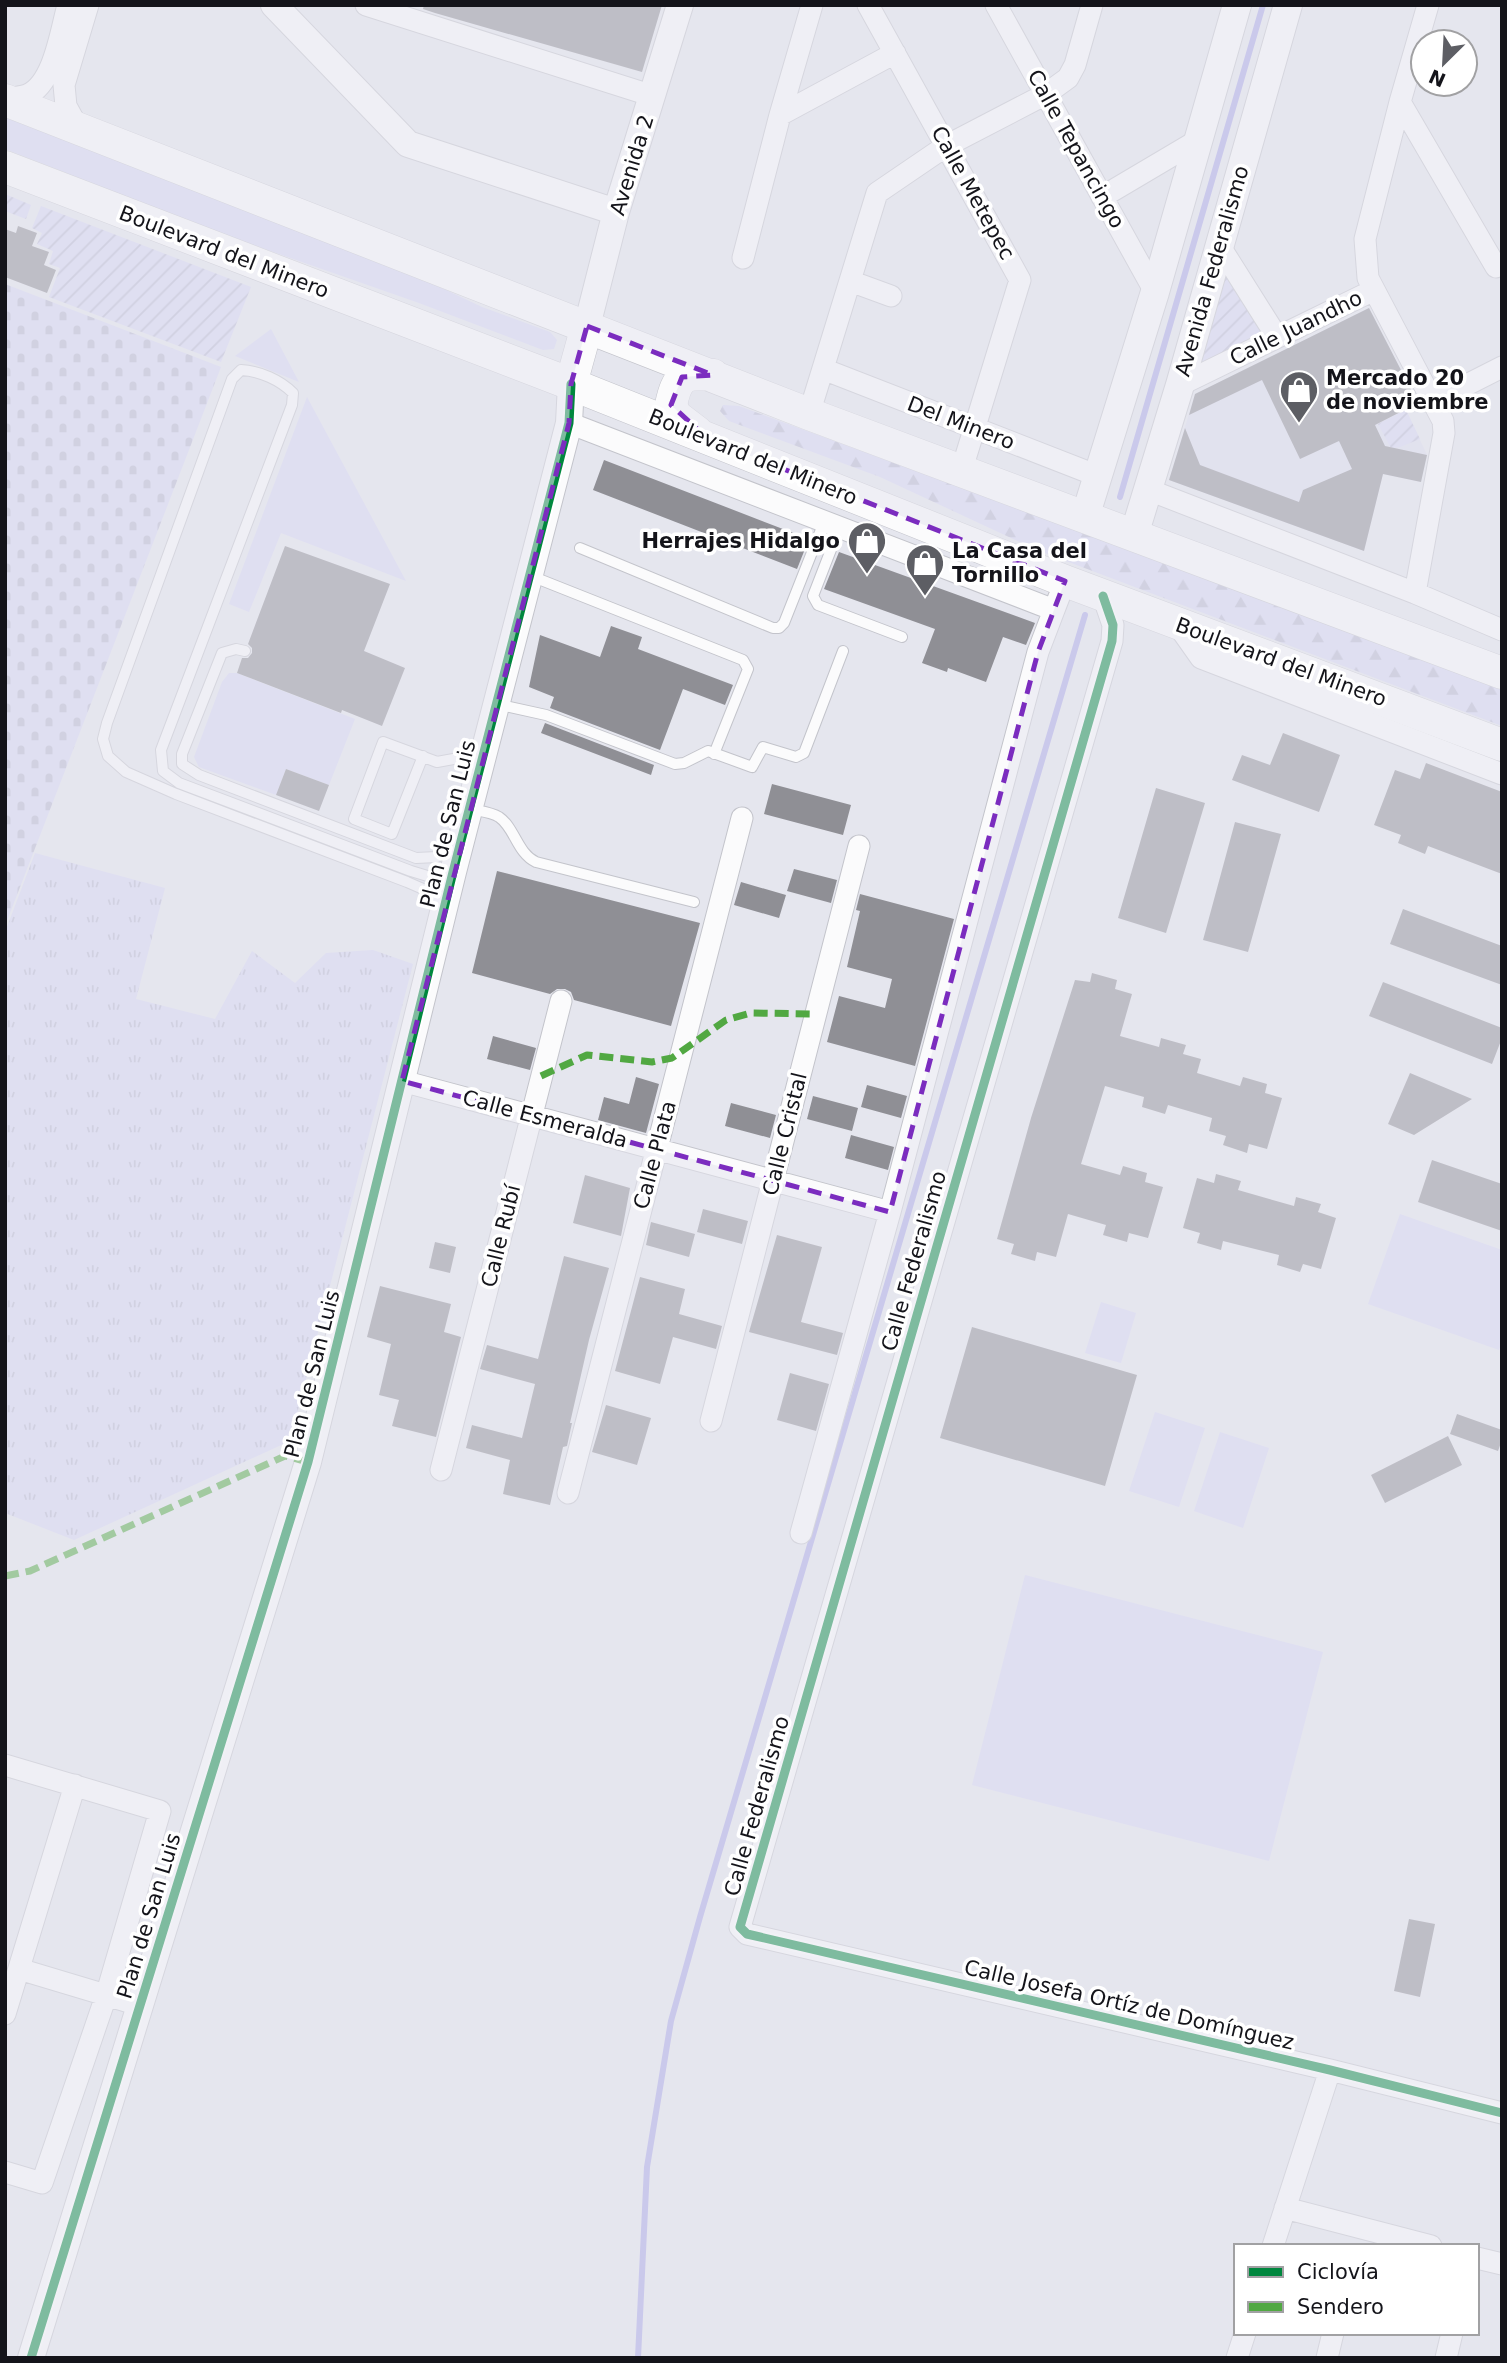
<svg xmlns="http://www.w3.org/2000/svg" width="1507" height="2363" font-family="'DejaVu Sans',sans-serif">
	<defs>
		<pattern id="forest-firs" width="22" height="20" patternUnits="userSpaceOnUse" patternTransform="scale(1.75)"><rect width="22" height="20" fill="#d7d7f4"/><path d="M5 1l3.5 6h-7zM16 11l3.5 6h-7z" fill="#b8b8d1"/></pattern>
		<pattern id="cemetery-stones" width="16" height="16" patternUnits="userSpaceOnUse" patternTransform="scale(1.75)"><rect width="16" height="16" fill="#d7d7f4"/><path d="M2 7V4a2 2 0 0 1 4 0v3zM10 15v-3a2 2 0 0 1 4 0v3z" fill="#b8b8d1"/></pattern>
		<pattern id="park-tufts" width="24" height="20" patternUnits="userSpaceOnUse" patternTransform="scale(1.75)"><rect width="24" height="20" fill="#d7d7f4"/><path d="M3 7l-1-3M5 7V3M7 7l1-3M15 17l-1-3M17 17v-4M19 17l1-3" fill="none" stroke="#b8b8d1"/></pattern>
		<pattern id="garden-furrows" width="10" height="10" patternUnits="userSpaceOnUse" patternTransform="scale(1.75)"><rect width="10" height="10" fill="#d7d7f4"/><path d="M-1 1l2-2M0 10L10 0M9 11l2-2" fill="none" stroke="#b8b8d1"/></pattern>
	</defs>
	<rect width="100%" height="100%" fill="#e5e6ee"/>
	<!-- built -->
	<path fill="#dcddee" d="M 1369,308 L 1418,403 L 1406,410 L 1427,455 L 1421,482 L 1383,474 L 1364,551 L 1169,480 L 1195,394 Z"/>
	<!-- grass -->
	<path fill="#d7d7f4" d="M 5,113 L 410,273 L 482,307 L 550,332 L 557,340 L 554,349 L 543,350 L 419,303 L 219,233 L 5,149 Z
		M 271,329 L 299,382 L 235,356 Z
		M 307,397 L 406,581 L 281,533 L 249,612 L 229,604 Z
		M 229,673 L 237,673 L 355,719 L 329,785 L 286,769 L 276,795 L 199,767 L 194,757 L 222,682 Z
		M 1400,1214 L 1502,1250 L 1502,1342 L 1499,1350 L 1368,1304 Z
		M 1101,1302 L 1136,1313 L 1121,1363 L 1085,1353 Z
		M 1155,1412 L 1205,1428 L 1179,1507 L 1129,1491 Z
		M 1220,1432 L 1269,1448 L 1243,1528 L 1194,1511 Z
		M 1025,1575 L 1323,1652 L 1269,1861 L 972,1785 Z"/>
	<!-- forest -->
	<path fill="url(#forest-firs)" d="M 723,405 L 739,406 L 1502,686 L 1502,726 L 1037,550 L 880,477 L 729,421 L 720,411 Z"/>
	<!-- cemetery -->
	<path fill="url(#cemetery-stones)" d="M 5,284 L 221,367 L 5,926 Z"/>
	<!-- park -->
	<path fill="url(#park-tufts)" d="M 35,853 L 165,888 L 136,999 L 215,1019 L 252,951 L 295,983 L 326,953 L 373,950 L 413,964 L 290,1441 L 74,1540 L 5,1513 L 5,932 Z"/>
	<!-- garden -->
	<path fill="url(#garden-furrows)" d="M 5,194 L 31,205 L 26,219 L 5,211 Z
		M 41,206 L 251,287 L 221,362 L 49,297 L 60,268 L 49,264 L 53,251 L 37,244 L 42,233 L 32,228 Z
		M 1228,271 L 1262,334 L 1202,365 L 1199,363 L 1225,272 Z
		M 1406,410 L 1420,439 L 1400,447 L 1391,448 L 1378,424 Z"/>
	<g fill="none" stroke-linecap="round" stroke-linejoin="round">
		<!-- stream -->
		<path stroke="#a9a6e6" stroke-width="6" d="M 1120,497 L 1263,5
			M 638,2358 L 647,2167 L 671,2021 L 700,1917 L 1085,615"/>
	</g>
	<!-- building -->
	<path fill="#8f8f95" d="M 424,5 L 662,5 L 642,72 L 435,13 L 423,9 Z
		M 18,226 L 37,233 L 32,246 L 49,252 L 44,265 L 56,270 L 47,293 L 5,277 L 5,229 L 16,233 Z
		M 1369,308 L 1418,403 L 1375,425 L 1385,446 L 1427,455 L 1421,482 L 1383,474 L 1364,551 L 1169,480 L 1185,428 L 1200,465 L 1299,502 L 1303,490 L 1352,469 L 1339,441 L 1300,459 L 1262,380 L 1189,415 L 1195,394 Z
		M 604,460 L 809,539 L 797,569 L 593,490 Z
		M 285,546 L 390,584 L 364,651 L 405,668 L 382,726 L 342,710 L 341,713 L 237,673 L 242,658 L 248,658 L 252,653 L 252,648 L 248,644 Z
		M 839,552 L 1035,623 L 1026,645 L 1003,637 L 986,682 L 948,668 L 947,672 L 922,663 L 935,629 L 824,589 Z
		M 611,626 L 642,637 L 638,649 L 733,685 L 725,705 L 683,689 L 660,750 L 550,708 L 554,697 L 529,687 L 540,635 L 600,657 Z
		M 545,723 L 654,765 L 651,775 L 541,733 Z
		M 1283,733 L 1340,755 L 1319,812 L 1232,780 L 1242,755 L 1270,765 Z
		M 1426,763 L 1502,792 L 1502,874 L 1428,846 L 1425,854 L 1398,843 L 1401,835 L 1374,825 L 1395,770 L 1420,779 Z
		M 286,769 L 329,785 L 319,811 L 276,795 Z
		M 772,784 L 851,805 L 843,835 L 764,814 Z
		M 1156,788 L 1205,803 L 1166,933 L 1118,918 Z
		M 1235,822 L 1281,834 L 1248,952 L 1203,940 Z
		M 794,869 L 837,880 L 831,903 L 787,891 Z
		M 497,871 L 700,923 L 671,1026 L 574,1000 L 571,992 L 565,989 L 557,989 L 550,994 L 472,973 Z
		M 741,882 L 786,895 L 779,918 L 734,905 Z
		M 860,894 L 954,919 L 915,1066 L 827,1042 L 839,996 L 885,1008 L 892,979 L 847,967 L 860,911 L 856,910 Z
		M 1403,909 L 1502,946 L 1502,985 L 1390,944 Z
		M 1092,973 L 1117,980 L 1115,989 L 1132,994 L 1120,1036 L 1159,1047 L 1161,1038 L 1186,1045 L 1183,1054 L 1201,1059 L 1197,1073 L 1240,1086 L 1243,1077 L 1267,1084 L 1265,1093 L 1282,1098 L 1267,1149 L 1249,1144 L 1247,1153 L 1223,1145 L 1226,1136 L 1209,1131 L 1212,1118 L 1168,1105 L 1165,1114 L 1142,1107 L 1144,1097 L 1105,1086 L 1081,1164 L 1120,1175 L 1123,1166 L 1147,1173 L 1145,1182 L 1163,1187 L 1148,1238 L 1129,1233 L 1127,1242 L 1103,1235 L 1106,1225 L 1068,1214 L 1056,1257 L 1037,1252 L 1035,1261 L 1011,1254 L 1014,1244 L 997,1239 L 1031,1118 L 1075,980 L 1090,982 Z
		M 1383,982 L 1502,1028 L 1502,1038 L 1492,1064 L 1369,1016 Z
		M 493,1036 L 536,1048 L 530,1070 L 487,1059 Z
		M 1410,1073 L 1472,1099 L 1414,1135 L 1388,1124 Z
		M 636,1077 L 659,1084 L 646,1133 L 598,1120 L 604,1097 L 629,1104 Z
		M 867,1085 L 907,1096 L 901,1118 L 861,1107 Z
		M 813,1096 L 858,1108 L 852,1131 L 807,1119 Z
		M 731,1103 L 776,1115 L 770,1138 L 725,1126 Z
		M 851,1135 L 894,1147 L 888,1170 L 845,1158 Z
		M 1432,1160 L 1502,1184 L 1502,1231 L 1418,1202 Z
		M 1216,1174 L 1241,1181 L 1238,1190 L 1294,1206 L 1296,1197 L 1321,1204 L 1318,1212 L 1336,1218 L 1321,1269 L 1303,1264 L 1300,1272 L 1277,1265 L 1279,1255 L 1223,1241 L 1221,1250 L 1197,1243 L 1200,1233 L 1183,1228 L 1197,1178 L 1214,1183 Z
		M 585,1175 L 630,1188 L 621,1236 L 573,1223 Z
		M 703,1209 L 748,1221 L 742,1244 L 697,1232 Z
		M 651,1222 L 695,1234 L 689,1257 L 646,1245 Z
		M 777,1235 L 822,1247 L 801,1322 L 843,1333 L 837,1355 L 749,1332 Z
		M 435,1242 L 456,1247 L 450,1273 L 429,1268 Z
		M 564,1256 L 609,1268 L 589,1340 L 570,1423 L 572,1423 L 567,1446 L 563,1447 L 550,1505 L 503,1494 L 510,1460 L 466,1448 L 472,1425 L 522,1438 L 535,1384 L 480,1369 L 487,1345 L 538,1359 Z
		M 640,1277 L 685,1289 L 679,1314 L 722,1326 L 716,1349 L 673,1337 L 660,1384 L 615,1371 Z
		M 380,1286 L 451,1304 L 444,1332 L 461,1337 L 436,1437 L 392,1426 L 399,1400 L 379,1395 L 391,1344 L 367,1337 Z
		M 972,1327 L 1137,1375 L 1105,1486 L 940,1438 Z
		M 790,1373 L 829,1384 L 816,1431 L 777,1420 Z
		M 606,1405 L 651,1418 L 637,1465 L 592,1452 Z
		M 1457,1414 L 1502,1430 L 1502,1440 L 1498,1451 L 1450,1434 Z
		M 1448,1436 L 1462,1465 L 1385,1503 L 1371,1475 Z
		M 1409,1919 L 1435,1924 L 1420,1997 L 1394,1991 Z"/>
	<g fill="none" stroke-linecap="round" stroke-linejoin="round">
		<!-- service casing -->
		<g stroke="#c3c4cb" stroke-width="12">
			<path id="service" d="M 839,529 L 813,596 L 818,605 L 902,637
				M 580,548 L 773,628 L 779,628 L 784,623 L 824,522
				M 531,576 L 743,660 L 748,669 L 714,754
				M 245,651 L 236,649 L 222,653 L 182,754 L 182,764 L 199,775 L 416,858 L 437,857 L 455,847
				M 496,704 L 546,715 L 675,764 L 684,763 L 708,751 L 752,767 L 763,747 L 796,757 L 804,753 L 843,651
				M 423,756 L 392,834 L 354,819 L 383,742 L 437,762 L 481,754
				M 470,809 C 479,811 491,812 499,817 C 515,828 517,853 536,862 L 694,902
				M 444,905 L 430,892 L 407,882 L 176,794 L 126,772 L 108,756 L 103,739 L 107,723 L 232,379 L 241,370 C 260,371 280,380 293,393 L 292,405 L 161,750 L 163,771 L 179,783 L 411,871 L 434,878 L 450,873"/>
		</g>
		<!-- minor casing -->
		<g stroke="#c3c4cb" stroke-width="23">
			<path id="minor" d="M 366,5 L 653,96
				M 868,5 L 1020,280 L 961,472
				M 996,5 L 1155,292
				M 5,100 C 12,98 21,97 27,95 C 54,84 61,30 68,5
				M 1400,102 L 1496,267
				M 780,115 L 895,53
				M 78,128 L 66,106 L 64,85 L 88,5
				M 1102,197 L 1200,139
				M 1219,245 L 1277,337
				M 743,258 L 780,115 L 812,5
				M 850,281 L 891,296
				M 823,369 L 1098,476
				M 1180,385 L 1374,290
				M 1433,402 L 1502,367
				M 809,414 L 877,193 L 946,146 L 1046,94 L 1068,78 L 1075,65 L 1092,5
				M 569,423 L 1054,610 L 1059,597
				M 1149,490 L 1415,593 L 1502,630
				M 1415,593 L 1444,433 L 1443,421 L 1368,278 L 1365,239 L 1400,102 L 1428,5
				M 1103,596 L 1113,625 L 1112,641 L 740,1927 L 747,1934 L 1330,2070 L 1502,2113
				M 1177,624 L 1201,658 L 1502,774
				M 402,1081 L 890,1212
				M 711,1421 L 859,846
				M 441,1470 L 561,1001
				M 568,1493 L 742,818
				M 801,1533 L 890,1212 L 1038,652 L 1054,610
				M 5,1765 L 160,1811 L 106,1996 L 42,2183 L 5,2172
				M 19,1969 L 139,2005
				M 5,2014 L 75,1785
				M 1285,2208 L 1431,2246
				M 1273,2246 L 1330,2070
				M 1477,2258 L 1502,2264
				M 1237,2358 L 1245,2333
				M 1327,2358 L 1333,2333
				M 1446,2358 L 1452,2333"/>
		</g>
		<!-- tertiary casing -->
		<g stroke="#c3c4cb" stroke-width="28">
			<path id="tertiary" d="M 274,5 L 408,144 L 616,212
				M 587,326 L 616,212 L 680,5
				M 31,2358 L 308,1462 L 453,872 L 569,423 L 571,384"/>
		</g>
		<!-- secondary casing -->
		<g stroke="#c3c4cb" stroke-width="30">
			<path id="secondary" d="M 1085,517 L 1155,292 L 1237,5
				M 1134,535 L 1180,385 L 1288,5"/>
		</g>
		<!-- primary casing -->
		<g stroke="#c3c4cb" stroke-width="33">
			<path id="primary" d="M 5,100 L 809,414 L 1502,673
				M 5,167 L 571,384 L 1065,581 L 1502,745
				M 571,384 L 587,326
				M 697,432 L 676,416 L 671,405 C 677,376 684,372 713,375"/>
		</g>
		<!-- service -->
		<use href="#service" stroke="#fbfbfc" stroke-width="10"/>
		<!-- minor -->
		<use href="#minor" stroke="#fbfbfc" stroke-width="21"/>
		<!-- tertiary -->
		<use href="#tertiary" stroke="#fbfbfc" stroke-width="26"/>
		<!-- secondary -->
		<use href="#secondary" stroke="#fbfbfc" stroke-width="28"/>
		<!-- primary -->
		<use href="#primary" stroke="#fbfbfc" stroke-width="32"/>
		<!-- quiet -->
		<path stroke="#51a842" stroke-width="7" stroke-dasharray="14 7" stroke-linecap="butt" d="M 541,1076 L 587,1055 L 652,1062 L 672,1058 L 726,1020 L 751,1013 L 816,1014
			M 5,1576 L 30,1571 L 285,1456 L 308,1462"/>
		<!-- cycleway casing -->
		<g stroke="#fff" stroke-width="13">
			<path id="cycleway" d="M 1103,596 L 1113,625 L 1112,641 L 740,1927 L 747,1934 L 1330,2070 L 1502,2113
				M 31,2358 L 308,1462 L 453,872 L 569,423 L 571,384"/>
		</g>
		<!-- cycleway -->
		<use href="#cycleway" stroke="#00873e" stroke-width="9"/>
	</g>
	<!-- marked area -->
	<path d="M0 0H1507V2363H0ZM 587,326 L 713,375 L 682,377 L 671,405 L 708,439 L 1065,581 L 1038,652 L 890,1212 L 402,1081 L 569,423 L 571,384 Z" fill="#e5e6ee" fill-opacity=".55" fill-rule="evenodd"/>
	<path fill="none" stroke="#7b2cbf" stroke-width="5" stroke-dasharray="14 9" stroke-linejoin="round" d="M 587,326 L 713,375 L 682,377 L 671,405 L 708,439 L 1065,581 L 1038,652 L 890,1212 L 402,1081 L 569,423 L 571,384 Z"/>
	<!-- icons -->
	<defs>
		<g id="shop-pin" transform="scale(2.0125)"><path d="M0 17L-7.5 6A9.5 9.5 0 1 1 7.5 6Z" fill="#5d5e64" stroke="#fff"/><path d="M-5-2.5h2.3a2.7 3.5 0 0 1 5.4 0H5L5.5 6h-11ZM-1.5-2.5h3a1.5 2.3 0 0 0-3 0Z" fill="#fff"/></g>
	</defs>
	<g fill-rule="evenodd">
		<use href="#shop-pin" x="1299" y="390"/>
		<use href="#shop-pin" x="867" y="541"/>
		<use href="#shop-pin" x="925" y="563"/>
	</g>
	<g text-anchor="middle" stroke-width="7" stroke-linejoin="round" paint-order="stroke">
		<!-- street labels -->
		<g font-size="21" fill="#14141a" stroke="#fff">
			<text transform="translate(1076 149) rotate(61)" y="7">Calle Tepancingo</text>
			<text transform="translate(632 165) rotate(-73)" y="7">Avenida 2</text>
			<text transform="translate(973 193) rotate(61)" y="7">Calle Metepec</text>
			<text transform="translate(224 252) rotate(21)" y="7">Boulevard del Minero</text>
			<text transform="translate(1212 271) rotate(-74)" y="7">Avenida Federalismo</text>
			<text transform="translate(1296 328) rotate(-26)" y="7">Calle Juandho</text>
			<text transform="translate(961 423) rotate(21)" y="7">Del Minero</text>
			<text transform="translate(753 457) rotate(22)" y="7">Boulevard del Minero</text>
			<text transform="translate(1281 662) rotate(20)" y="7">Boulevard del Minero</text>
			<text transform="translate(448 824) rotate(-76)" y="7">Plan de San Luis</text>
			<text transform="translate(545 1119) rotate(15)" y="7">Calle Esmeralda</text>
			<text transform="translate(785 1134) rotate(-76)" y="7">Calle Cristal</text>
			<text transform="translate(655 1155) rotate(-75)" y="7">Calle Plata</text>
			<text transform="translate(501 1236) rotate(-76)" y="7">Calle Rubí</text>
			<text transform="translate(914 1261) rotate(-74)" y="7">Calle Federalismo</text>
			<text transform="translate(312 1374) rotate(-76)" y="7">Plan de San Luis</text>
			<text transform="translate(757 1806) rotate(-74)" y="7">Calle Federalismo</text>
			<text transform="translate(149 1916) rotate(-73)" y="7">Plan de San Luis</text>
			<text transform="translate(1129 2005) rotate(13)" y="7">Calle Josefa Ortíz de Domínguez</text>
		</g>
		<!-- poi labels -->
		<g font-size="21" font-weight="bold" fill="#14141a" stroke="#fff" text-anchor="start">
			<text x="1326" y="385">Mercado 20<tspan x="1326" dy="24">de noviembre</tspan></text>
			<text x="840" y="548" text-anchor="end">Herrajes Hidalgo</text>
			<text x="952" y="558">La Casa del<tspan x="952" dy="24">Tornillo</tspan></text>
		</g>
	</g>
	<!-- border -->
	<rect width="1507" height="2363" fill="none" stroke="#14141a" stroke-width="14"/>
	<!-- legend -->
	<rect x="1234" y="2244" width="245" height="91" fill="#ffffff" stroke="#a1a1a3" stroke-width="2"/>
	<rect x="1248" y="2267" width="35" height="10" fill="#00873e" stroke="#a1a1a3" stroke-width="2"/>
	<text x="1297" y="2279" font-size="21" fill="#14141a">Ciclovía</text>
	<rect x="1248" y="2302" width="35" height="10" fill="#51a842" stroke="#a1a1a3" stroke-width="2"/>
	<text x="1297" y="2314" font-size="21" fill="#14141a">Sendero</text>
	<!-- north arrow -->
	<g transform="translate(1444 63) rotate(204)"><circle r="33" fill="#ffffff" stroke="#a1a1a3" stroke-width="2"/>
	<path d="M0-5L12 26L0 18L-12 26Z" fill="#5d5e64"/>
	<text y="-10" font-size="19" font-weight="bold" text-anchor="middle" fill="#14141a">N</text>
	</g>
</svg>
